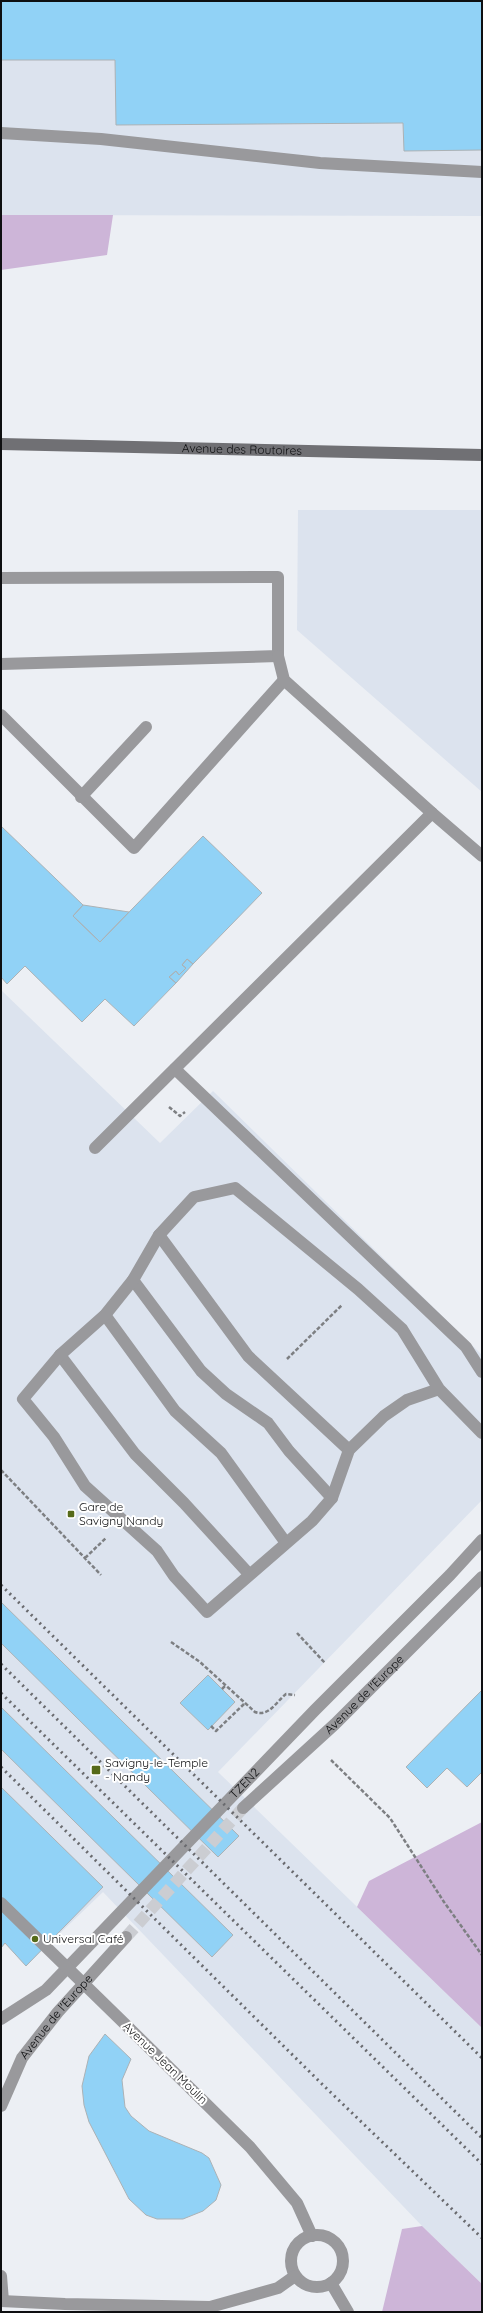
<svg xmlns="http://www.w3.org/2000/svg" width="483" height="2313" font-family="Quicksand,sans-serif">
	<rect width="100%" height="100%" fill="#eceff4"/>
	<!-- built -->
	<path fill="#dce3ee" d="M 1,1 L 482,1 L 482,216 L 1,215 Z
		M 298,510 L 482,510 L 482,792 L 297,630 Z
		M 1,990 L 160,1143 L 213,1091 L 482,1355 L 482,1500 L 218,1772 L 482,2028 L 482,2284 L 422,2226 L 103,1892 L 26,1966 L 5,1943 L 1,1948 Z"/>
	<!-- green -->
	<path fill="#cdb5d8" d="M 1,215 L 113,215 L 107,255 L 1,270 Z
		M 482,1822 L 482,2028 L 357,1907 L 369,1881 Z
		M 422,2226 L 482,2284 L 482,2312 L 382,2312 L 402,2229 Z"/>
	<!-- building -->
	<path fill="#91d2f6" stroke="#acb2b5" d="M 1,1 L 482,1 L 482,150 L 404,151 L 403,123 L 116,125 L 115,60 L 1,60 Z
		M 1,826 L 83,905 L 73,916 L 100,942 L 203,836 L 262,893 L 193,964 L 187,959 L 182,965 L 186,968 L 179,975 L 176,971 L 169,977 L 176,983 L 134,1026 L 105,999 L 82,1022 L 25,966 L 7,984 L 1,977 Z
		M 83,905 L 129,912 L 100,942 L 73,916 Z
		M 187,959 L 193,964 L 176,983 L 169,977 L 176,971 L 179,975 L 186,968 L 182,965 Z
		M 1,1602 L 239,1836 L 218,1857 L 1,1643 Z
		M 208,1675 L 235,1702 L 208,1730 L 180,1703 Z
		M 482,1690 L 482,1772 L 467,1787 L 447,1768 L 427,1788 L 406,1767 Z
		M 1,1707 L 233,1935 L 212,1957 L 1,1749 Z
		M 1,1787 L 103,1887 L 26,1966 L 5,1943 L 1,1948 Z
		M 105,2034 L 131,2059 L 122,2080 L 125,2107 L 131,2116 L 149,2131 L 202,2153 L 209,2158 L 221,2185 L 216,2200 L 203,2211 L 183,2219 L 157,2219 L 146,2215 L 129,2199 L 89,2122 L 84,2105 L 82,2086 L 89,2056 Z"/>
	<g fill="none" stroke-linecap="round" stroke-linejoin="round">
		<!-- street-tunnel -->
		<path stroke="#cbcdd2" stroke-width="12" stroke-dasharray="12 6" stroke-linecap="butt" d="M 126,1937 L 243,1808"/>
		<!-- path -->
		<path stroke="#7d7f82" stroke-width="2.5" stroke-dasharray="4 2" stroke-linecap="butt" d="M 169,1107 L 180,1116 L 185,1112
			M 287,1359 L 342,1305
			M 1,1470 L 101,1575
			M 85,1558 L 106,1538
			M 297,1633 L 325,1663
			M 171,1642 L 200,1662 L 255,1712 C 269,1717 276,1702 286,1694 L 295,1695
			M 222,1689 L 225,1686
			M 211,1726 L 216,1731 L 244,1704
			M 331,1760 L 390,1818 L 444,1902 L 482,1955"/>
		<!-- lane -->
		<g stroke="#99999c" stroke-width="12">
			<path d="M 1,133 L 101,139 L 320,163 L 482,172"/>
			<path d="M 1,578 L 278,577 L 278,656 L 1,664"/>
			<path d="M 1,715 L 134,848 L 284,680"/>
			<path d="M 81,797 L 146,727"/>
			<path d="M 175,1069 L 466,1347 L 482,1372"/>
			<path d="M 95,1148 L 432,813 L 284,680 L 278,656"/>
			<path d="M 159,1235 L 248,1356 L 349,1450"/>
			<path d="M 133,1280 L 201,1371 L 226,1394 L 268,1423 L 289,1451 L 332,1498"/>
			<path d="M 105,1315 L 175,1411 L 221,1453 L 286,1543"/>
			<path d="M 60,1355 L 135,1454 L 184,1503 L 249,1574"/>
			<path d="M 439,1389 L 407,1400 L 384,1416 L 349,1450 L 332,1498 L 312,1521 L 207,1612 L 174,1576 L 157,1551 L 85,1486 L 54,1437 L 23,1399 L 60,1355 L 105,1315 L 133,1280 L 159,1235 L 194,1197 L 235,1188 L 358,1289 L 402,1329 L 439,1389 L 482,1433"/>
			<path id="s1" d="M 1,2019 L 46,1990 L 315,1710 L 450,1575 L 482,1540"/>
		</g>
		<!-- street -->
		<g stroke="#99999c" stroke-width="12">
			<path d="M 432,813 L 482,856"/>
			<path id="s2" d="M 243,1808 L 335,1724 L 482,1577"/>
			<path d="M 129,2028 L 250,2147 L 297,2203 L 312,2236"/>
			<path id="s3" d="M 1,2106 L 22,2058 L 58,2012 L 126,1937"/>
			<circle cx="317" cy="2261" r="26"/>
			<path d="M 1,2276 L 3,2301"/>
			<path d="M 331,2283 L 348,2312"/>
			<path d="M 1,2301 L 65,2304 L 210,2307 L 278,2288 L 295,2276"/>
		</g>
		<!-- secondary -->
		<path stroke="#707074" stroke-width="12" id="s4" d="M 1,444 L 482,455"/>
		<!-- rail -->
		<path stroke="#696a6e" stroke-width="3" stroke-dasharray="2 4" stroke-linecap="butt" d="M 1,1585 L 482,2058
			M 1,1664 L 482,2138
			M 1,1693 L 482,2164
			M 1,1767 L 323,2085 L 482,2238"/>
		<!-- street-bridge -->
		<path stroke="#99999c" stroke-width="12" d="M 1,1903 L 129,2028"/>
	</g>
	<!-- markers -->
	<g fill="#566a19" stroke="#fff" stroke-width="1.5">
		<rect x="67" y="1510" width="8" height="8" rx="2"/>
		<rect x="91" y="1765" width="10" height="10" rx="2"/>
		<circle cx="35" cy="1939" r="4"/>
	</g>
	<g text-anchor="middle" stroke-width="4" stroke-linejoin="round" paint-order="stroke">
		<!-- street labels -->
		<g font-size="12" fill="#0e0f11" stroke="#fff">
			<text dy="4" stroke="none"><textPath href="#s4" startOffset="241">Avenue des Routoires</textPath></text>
			<text dy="4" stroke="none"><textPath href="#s2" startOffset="166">Avenue de l'Europe</textPath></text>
			<text dy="4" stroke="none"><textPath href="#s1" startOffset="340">TZEN2</textPath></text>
			<text dy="4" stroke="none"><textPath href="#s3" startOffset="106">Avenue de l'Europe</textPath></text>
			<text transform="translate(165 2063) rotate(44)" y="4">Avenue Jean Moulin</text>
		</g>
		<!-- poi labels -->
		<g font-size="12" fill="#0e0f11" stroke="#fff" text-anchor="start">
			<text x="79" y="1511">Gare de<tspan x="79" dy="14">Savigny Nandy</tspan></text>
			<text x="105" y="1767">Savigny-le-Temple<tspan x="105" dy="14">- Nandy</tspan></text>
			<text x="43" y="1943">Universal Café</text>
		</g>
	</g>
	<!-- border -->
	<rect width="483" height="2313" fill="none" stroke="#0e0f11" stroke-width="4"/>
</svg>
